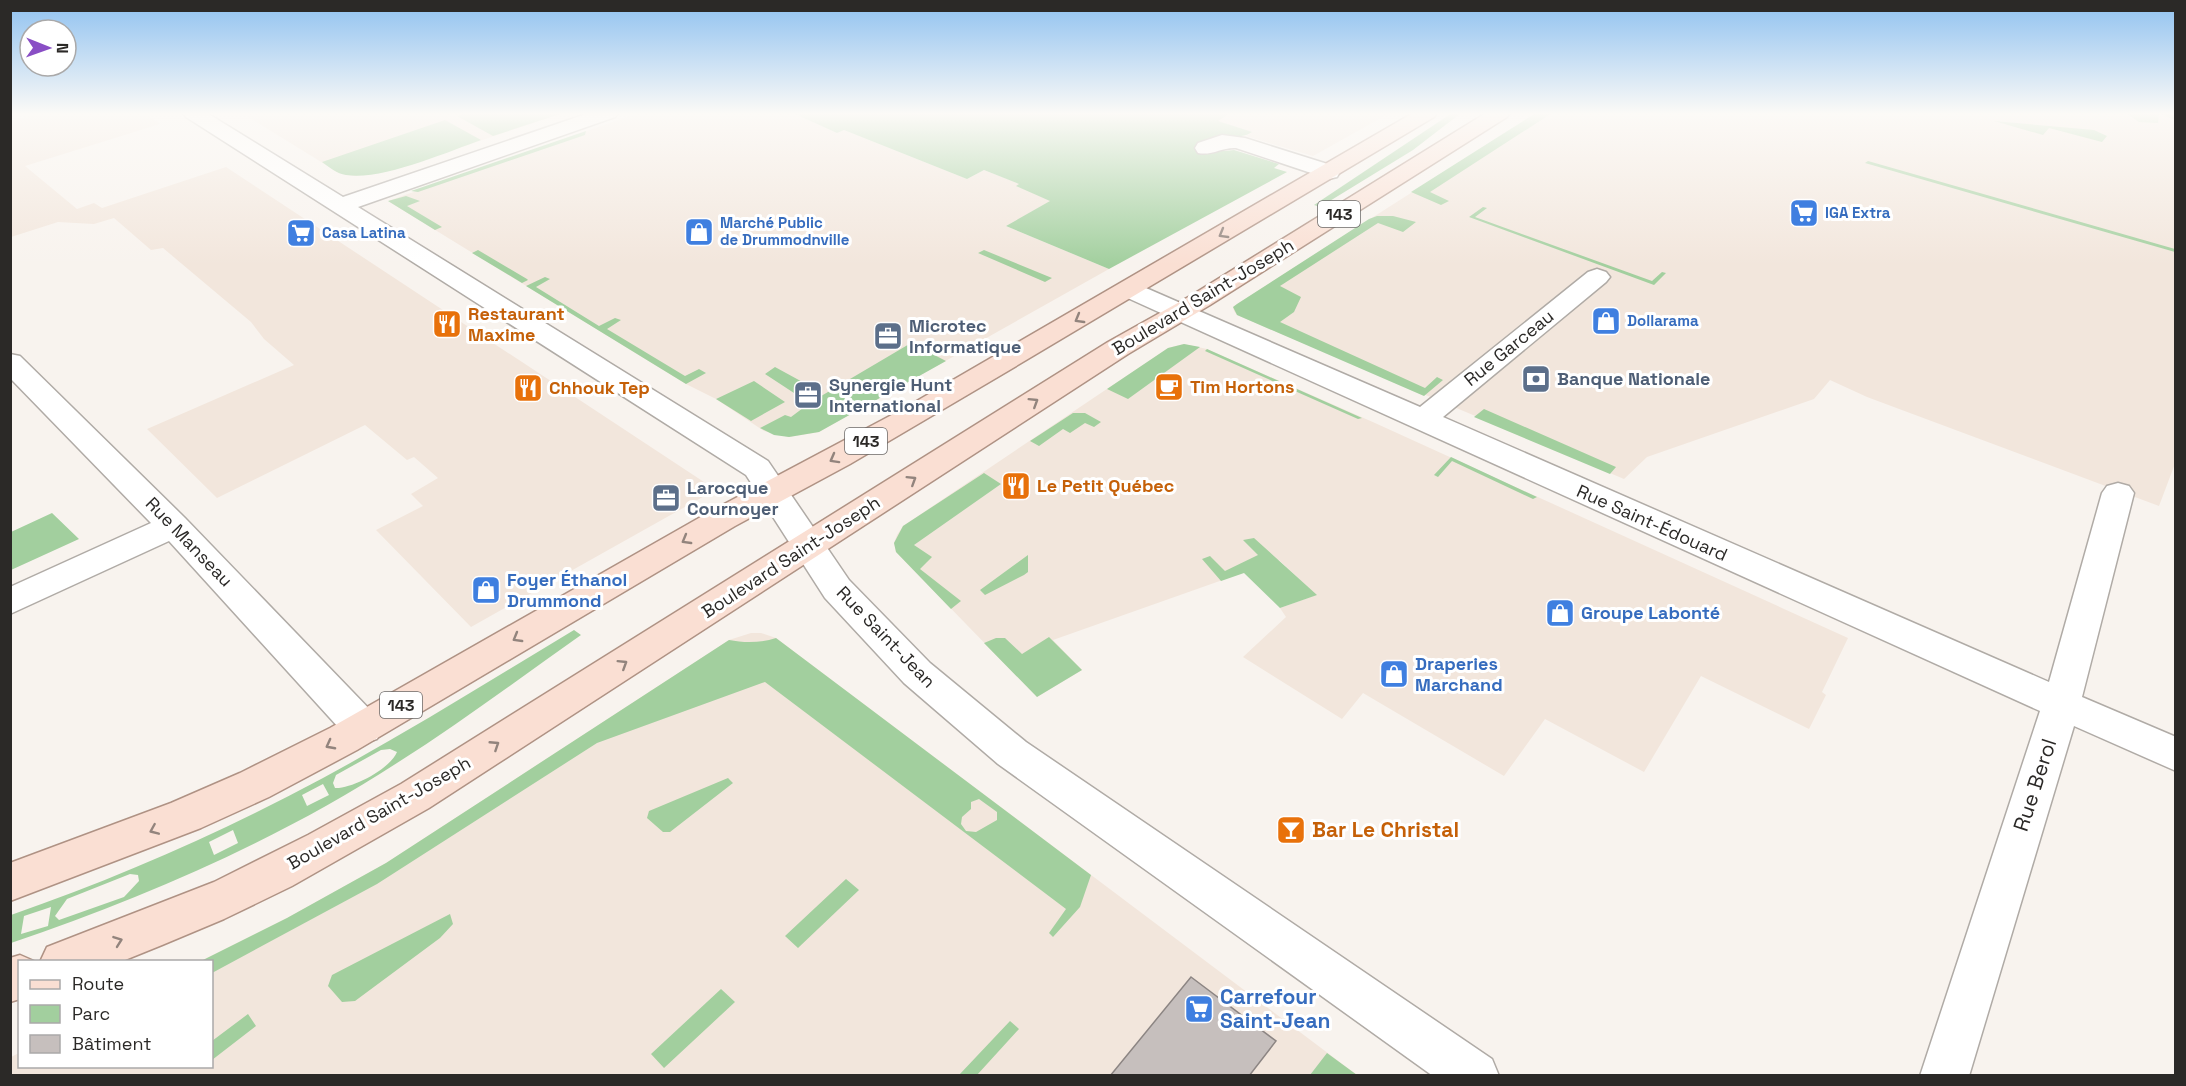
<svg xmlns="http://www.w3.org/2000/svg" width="2186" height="1086" font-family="'Space Grotesk',sans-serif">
	<rect width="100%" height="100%" fill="#f8f3ee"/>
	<!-- built -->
	<path fill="#f2e6dc" d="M 39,113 L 145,113 L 160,124 L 25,166 L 77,209 L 94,203 L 102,208 L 226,167 L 707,484 L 708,494 L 471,627 L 376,530 L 423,506 L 411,494 L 438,478 L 414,457 L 407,460 L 365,425 L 217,498 L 147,429 L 294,365 L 264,339 L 251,322 L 163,248 L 151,250 L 114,218 L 94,224 L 58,222 L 11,237 L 11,121 Z
		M 242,113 L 563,113 L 396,169 L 355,176 L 339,173 Z
		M 638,113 L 793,113 L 837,133 L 844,130 L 967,179 L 984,170 L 1020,184 L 1017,186 L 1051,201 L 1006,226 L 1109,269 L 819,432 L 789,437 L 764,431 L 716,399 L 686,384 L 388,201 Z
		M 1230,113 L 1390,113 L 1313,156 L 1246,136 L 1251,133 L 1217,121 Z
		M 1536,113 L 2175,113 L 2176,461 L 2159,506 L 1867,397 L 1830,380 L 1814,399 L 1647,457 L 1624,479 L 1237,315 L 1234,311 L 1233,307 L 1237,304 Z
		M 1184,344 L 1207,349 L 1375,423 L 1848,638 L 1822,692 L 1826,695 L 1809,729 L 1701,676 L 1644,772 L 1545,719 L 1504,776 L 1363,693 L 1342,719 L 1243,657 L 1286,617 L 1280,608 L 1316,595 L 1279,560 L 1053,640 L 1082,670 L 1037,697 L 896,552 L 894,543 L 897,535 L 903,526 L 1168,348 Z
		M 751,633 L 761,633 L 776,638 L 1357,1075 L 11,1076 L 11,1057 L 19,1053 L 20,1066 L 212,1066 L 212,962 L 201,961 L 287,918 L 386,863 L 729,640 Z"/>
	<!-- green -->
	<path fill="#a2cf9e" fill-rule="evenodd" d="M 466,113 L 563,113 L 493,136 L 457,116 Z
		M 793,113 L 1230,113 L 1218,121 L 1252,132 C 1238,142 1216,131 1200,143 L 1225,151 L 1234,150 L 1279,164 L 1274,168 L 1287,172 L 1109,269 L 1006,226 L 1050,201 L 1016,186 L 1019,184 L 984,170 L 967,179 L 844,130 L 837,133 Z
		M 1452,113 L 1461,113 L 1413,150 L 1320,207 L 1314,205 Z
		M 1536,113 L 1552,113 L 1430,192 L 1449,201 L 1441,205 L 1411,192 Z
		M 2121,113 L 2175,113 L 2175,120 L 2159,113 L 2158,123 L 2139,122 L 2126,113 Z
		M 445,120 L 481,140 C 447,152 381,181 346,175 C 337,174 329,167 322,162 Z
		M 1994,121 L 2094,130 L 2107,136 L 2102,142 L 2049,128 L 2043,135 Z
		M 586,131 L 585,135 L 418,192 L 411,191 Z
		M 1868,161 L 2175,249 L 2175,252 L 1865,163 Z
		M 406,196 L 420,201 L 407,206 L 442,227 L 435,230 L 388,201 Z
		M 1483,207 L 1487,208 L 1475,217 L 1652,281 L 1662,272 L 1666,273 L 1654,285 L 1469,217 Z
		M 1377,216 L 1393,216 L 1416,222 L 1403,232 L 1378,223 L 1280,286 L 1301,297 L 1294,312 L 1280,322 L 1425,388 L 1437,377 L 1443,380 L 1424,396 L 1237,315 L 1233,307 L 1237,304 L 1369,219 Z
		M 478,250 L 527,279 L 528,280 L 522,283 L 472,253 Z
		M 984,250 L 1052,278 L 1045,282 L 978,253 Z
		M 545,277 L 550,279 L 536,287 L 599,326 L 615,318 L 621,320 L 607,329 L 685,376 L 699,369 L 706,373 L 686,384 L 526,286 Z
		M 911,343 L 946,361 L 819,432 L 789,437 L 774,435 L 760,428 L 785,415 L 791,417 L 811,402 Z
		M 1184,344 L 1200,347 L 1128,399 L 1107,389 L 1168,348 Z
		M 1207,349 L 1362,418 L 1358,419 L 1205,351 Z
		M 775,367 L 808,385 L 794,393 L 765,374 Z
		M 754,381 L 785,402 L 751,421 L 716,399 Z
		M 1484,409 L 1616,467 L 1610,474 L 1474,417 Z
		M 1073,413 L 1085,413 L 1101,422 L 1094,427 L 1085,423 L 1070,433 L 1063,429 L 1039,446 L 1030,441 Z
		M 1451,457 L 1537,497 L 1533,499 L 1452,461 L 1438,477 L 1434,475 Z
		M 984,473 L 1001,484 L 914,545 L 932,557 L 920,569 L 961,601 L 951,609 L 896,552 L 894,543 L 903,526 Z
		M 52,513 L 79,539 L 11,570 L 11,532 Z
		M 1254,538 L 1317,595 L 1280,608 L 1244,573 L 1221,581 L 1202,559 L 1210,556 L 1225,571 L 1258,555 L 1243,540 Z
		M 1028,555 L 1028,572 L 1024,575 L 985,595 L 980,590 Z
		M 574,630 L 581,635 C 520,678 460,723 397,763 C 278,840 145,898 11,943 L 11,915 C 118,878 223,832 323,778 C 408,732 491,680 574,630 ZM 390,749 L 397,752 C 390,769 352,789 335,788 L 333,783 L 336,775 L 381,750 ZM 323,784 L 329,795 L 307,806 L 302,795 ZM 233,830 L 238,843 L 214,855 L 209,842 ZM 130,874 L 138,875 L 139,881 L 124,897 L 59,920 L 55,916 L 67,899 ZM 51,907 L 48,926 L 21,934 L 24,916 Z
		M 1049,637 L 1082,670 L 1037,697 L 984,643 L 996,638 L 1005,638 L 1022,654 Z
		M 776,638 L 1091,875 L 1080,907 L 1053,937 L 1049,933 L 1066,909 L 765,682 L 597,743 L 377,884 L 212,973 L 212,962 L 201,961 L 287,918 L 386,863 L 729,640 C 744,643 761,643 776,638 ZM 979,799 L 997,812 L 997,820 L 976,832 L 966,831 L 961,824 L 962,817 L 971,809 L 971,802 Z
		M 728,778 L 733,783 L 670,832 L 663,832 L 647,818 L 649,811 Z
		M 846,879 L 859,890 L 798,948 L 785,936 Z
		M 450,914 L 453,924 L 440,938 L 355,1001 L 342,1002 L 328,986 L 332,975 Z
		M 721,989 L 735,1002 L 664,1068 L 651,1054 Z
		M 248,1014 L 256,1026 L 212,1060 L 212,1041 Z
		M 1010,1021 L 1019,1029 L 977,1075 L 959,1075 Z
		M 1327,1053 L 1357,1075 L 1310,1075 Z"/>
	<!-- building -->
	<path fill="#c6bfbd" stroke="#8c8583" stroke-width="1.5" d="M 1191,977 L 1276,1041 L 1249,1076 L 1110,1076 Z"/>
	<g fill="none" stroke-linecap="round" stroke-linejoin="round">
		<!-- minor casing -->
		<g stroke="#b0aba6" stroke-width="3">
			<path id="minor" d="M 183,113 L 207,113 L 343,197 L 589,113 L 618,113 L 615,117 L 358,207 L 768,461 L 849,580 L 930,663 L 1026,742 L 1492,1059 L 1499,1076 L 1433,1076 L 998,764 L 904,683 L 825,598 L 746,475 L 186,117 Z
				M 1222,135 L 1245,138 L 1337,167 L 1340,172 L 1337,177 L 1329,179 L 1236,148 C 1222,147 1212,156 1198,153 L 1195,148 L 1198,143 Z
				M 1597,269 L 1606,272 L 1610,277 L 1606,282 L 1443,417 L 2049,682 L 2102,493 L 2107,486 L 2118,483 L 2129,486 L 2134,493 L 2082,697 L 2176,737 L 2176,771 L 2074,726 L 1969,1076 L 1920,1076 L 2040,711 L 1121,295 L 1117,290 L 1121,285 L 1130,282 L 1139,285 L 1420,407 L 1588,272 Z
				M 10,354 L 20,356 L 185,518 L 377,717 L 382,728 L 377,739 L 363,743 L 349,739 L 169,541 L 10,614 L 10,587 L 151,523 L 10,378 Z"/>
		</g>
		<!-- primary casing -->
		<g stroke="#af9284" stroke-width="3">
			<path id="primary" d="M 1413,113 L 1437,113 L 1434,117 L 996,378 L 850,464 L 735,526 L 357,750 L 269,797 L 201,828 L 10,901 L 10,863 L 171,803 L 240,773 L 330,728 L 713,510 L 903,409 Z
				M 1486,113 L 1510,113 L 1507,117 L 1210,305 L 1128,354 L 429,808 L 292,886 L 224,919 L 162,945 L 120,962 L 40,962 L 47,947 L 214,882 L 308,835 L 401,784 L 1108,342 L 1192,295 Z
				M 20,955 L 36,962 L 20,962 L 20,999 L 10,1002 L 10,958 Z"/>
		</g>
		<!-- minor -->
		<use href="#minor" fill="#fff" fill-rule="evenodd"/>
		<!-- primary -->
		<use href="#primary" fill="#fadfd3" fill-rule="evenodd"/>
	</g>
	<!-- one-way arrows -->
	<defs><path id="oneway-chevron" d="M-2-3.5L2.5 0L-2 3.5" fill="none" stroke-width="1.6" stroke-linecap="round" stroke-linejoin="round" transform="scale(1.5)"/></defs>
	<g stroke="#92847d">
		<use href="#oneway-chevron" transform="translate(1223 234) rotate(150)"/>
		<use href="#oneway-chevron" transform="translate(1079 319) rotate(150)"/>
		<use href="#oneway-chevron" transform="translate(1034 402) rotate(-32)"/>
		<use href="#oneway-chevron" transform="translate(834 459) rotate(151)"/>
		<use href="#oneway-chevron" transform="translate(912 480) rotate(-32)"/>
		<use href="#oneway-chevron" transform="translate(686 540) rotate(150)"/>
		<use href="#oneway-chevron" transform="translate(517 638) rotate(150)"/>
		<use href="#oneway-chevron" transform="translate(623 664) rotate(-32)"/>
		<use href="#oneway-chevron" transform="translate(330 745) rotate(152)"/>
		<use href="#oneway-chevron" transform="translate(495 745) rotate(-33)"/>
		<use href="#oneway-chevron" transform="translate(154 830) rotate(157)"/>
		<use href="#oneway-chevron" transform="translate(118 941) rotate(-20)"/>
	</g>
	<!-- sky -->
	<linearGradient id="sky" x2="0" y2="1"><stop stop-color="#8fc1f0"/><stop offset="0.43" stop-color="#fcfaf7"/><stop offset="1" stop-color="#fcfaf7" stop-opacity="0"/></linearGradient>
	<rect width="2186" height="265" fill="url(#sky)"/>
	<!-- icons -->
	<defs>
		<g id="supermarket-square" transform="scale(1.5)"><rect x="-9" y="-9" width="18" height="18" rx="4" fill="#3f7fe0" stroke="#fff"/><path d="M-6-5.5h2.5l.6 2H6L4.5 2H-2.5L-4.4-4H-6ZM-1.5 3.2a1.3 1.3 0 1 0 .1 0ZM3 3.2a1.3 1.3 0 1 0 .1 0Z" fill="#fff"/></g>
		<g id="shop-square" transform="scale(1.5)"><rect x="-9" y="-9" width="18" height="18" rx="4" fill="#3f7fe0" stroke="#fff"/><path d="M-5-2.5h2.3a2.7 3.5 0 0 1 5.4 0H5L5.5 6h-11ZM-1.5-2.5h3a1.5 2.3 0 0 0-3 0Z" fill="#fff"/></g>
		<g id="restaurant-square" transform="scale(1.5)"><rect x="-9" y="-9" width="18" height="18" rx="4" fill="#e8710a" stroke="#fff"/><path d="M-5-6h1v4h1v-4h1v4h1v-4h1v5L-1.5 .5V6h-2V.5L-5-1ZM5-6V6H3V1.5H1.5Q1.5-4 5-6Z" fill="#fff"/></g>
		<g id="office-square" transform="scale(1.5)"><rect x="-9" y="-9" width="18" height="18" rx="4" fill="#5c6f8a" stroke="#fff"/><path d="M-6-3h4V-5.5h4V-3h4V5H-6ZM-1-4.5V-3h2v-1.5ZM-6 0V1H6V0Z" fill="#fff"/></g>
		<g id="bank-square" transform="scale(1.5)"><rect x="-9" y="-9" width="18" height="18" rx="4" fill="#5c6f8a" stroke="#fff"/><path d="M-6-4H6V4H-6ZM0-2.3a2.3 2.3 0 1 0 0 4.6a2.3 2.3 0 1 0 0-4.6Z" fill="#fff"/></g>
		<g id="cafe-square" transform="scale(1.5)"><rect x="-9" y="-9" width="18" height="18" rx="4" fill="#e8710a" stroke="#fff"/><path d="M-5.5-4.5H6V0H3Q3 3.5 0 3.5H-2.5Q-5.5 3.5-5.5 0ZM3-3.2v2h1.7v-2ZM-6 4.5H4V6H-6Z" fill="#fff"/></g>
		<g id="bar-square" transform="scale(1.5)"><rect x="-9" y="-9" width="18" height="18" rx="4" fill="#e8710a" stroke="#fff"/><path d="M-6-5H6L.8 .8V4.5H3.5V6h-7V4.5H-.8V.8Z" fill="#fff"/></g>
	</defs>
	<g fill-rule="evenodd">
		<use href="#supermarket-square" x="1804" y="213"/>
		<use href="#shop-square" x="699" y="232"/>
		<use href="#supermarket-square" x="301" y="233"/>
		<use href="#shop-square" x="1606" y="321"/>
		<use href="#restaurant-square" x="447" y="324"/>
		<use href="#office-square" x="888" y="336"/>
		<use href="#bank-square" x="1536" y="379"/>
		<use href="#cafe-square" x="1169" y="387"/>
		<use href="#restaurant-square" x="528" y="388"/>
		<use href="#office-square" x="808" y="395"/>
		<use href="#restaurant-square" x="1016" y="486"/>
		<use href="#office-square" x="666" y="498"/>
		<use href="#shop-square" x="486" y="590"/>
		<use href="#shop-square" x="1560" y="613"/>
		<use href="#shop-square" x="1394" y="674"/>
		<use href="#bar-square" x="1291" y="830"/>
		<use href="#supermarket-square" x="1199" y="1009"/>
	</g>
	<g text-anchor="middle" stroke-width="6" stroke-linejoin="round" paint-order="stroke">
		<!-- far-shop labels -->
		<g font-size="15" font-weight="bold" fill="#366cbe" stroke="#fff" text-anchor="start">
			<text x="1825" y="218">IGA Extra</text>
			<text x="720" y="228">Marché Public<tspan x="720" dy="17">de Drummodnville</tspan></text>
			<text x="322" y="238">Casa Latina</text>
			<text x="1627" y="326">Dollarama</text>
		</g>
		<!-- shield labels -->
		<g fill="#fff" stroke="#6b6968" stroke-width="1.5">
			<rect x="1318" y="201" width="42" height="26" rx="4.5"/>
			<rect x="845" y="428" width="42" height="26" rx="4.5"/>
			<rect x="380" y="692" width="42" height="26" rx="4.5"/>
		</g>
		<g font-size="16" font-weight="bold" fill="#2b2927">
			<text x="1339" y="220">143</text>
			<text x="866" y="447">143</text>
			<text x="401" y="711">143</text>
		</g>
		<!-- street labels -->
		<g font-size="18" fill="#2b2927" stroke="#fff">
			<text transform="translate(1203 297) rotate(-31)" y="6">Boulevard Saint-Joseph</text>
			<text transform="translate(1509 348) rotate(-39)" y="6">Rue Garceau</text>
			<text transform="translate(1652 523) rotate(24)" y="6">Rue Saint-Édouard</text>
			<text transform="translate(189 542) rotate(46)" y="6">Rue Manseau</text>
			<text transform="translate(791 557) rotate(-33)" y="6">Boulevard Saint-Joseph</text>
			<text transform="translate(886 637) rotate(46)" y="6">Rue Saint-Jean</text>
			<text transform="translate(379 813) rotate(-30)" y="6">Boulevard Saint-Joseph</text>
		</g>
		<!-- food labels -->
		<g font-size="18" font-weight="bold" fill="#c56008" stroke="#fff" text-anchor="start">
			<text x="468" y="320">Restaurant<tspan x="468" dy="21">Maxime</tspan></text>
			<text x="1190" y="393">Tim Hortons</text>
			<text x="549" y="394">Chhouk Tep</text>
			<text x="1037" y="492">Le Petit Québec</text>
		</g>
		<!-- service labels -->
		<g font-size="18" font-weight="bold" fill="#4e5e75" stroke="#fff" text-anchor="start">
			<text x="909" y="332">Microtec<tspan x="909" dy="21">Informatique</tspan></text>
			<text x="1557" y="385">Banque Nationale</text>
			<text x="829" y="391">Synergie Hunt<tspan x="829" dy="21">International</tspan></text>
			<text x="687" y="494">Larocque<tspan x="687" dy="21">Cournoyer</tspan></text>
		</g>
		<!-- shop labels -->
		<g font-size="18" font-weight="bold" fill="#366cbe" stroke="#fff" text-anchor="start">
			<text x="507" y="586">Foyer Éthanol<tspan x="507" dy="21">Drummond</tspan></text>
			<text x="1581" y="619">Groupe Labonté</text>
			<text x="1415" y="670">Draperies<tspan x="1415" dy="21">Marchand</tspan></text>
		</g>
		<!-- near-street labels -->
		<g font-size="21" fill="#2b2927" stroke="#fff">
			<text transform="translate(2035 785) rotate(-72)" y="7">Rue Berol</text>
		</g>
		<!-- near-food labels -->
		<g font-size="21" font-weight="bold" fill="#c56008" stroke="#fff" text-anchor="start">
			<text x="1312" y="837">Bar Le Christal</text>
		</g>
		<!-- near-shop labels -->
		<g font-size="21" font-weight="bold" fill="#366cbe" stroke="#fff" text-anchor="start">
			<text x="1220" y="1004">Carrefour<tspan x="1220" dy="24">Saint-Jean</tspan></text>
		</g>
	</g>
	<!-- border -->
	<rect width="2186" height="1086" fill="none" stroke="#2b2927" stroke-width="24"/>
	<!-- legend -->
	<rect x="18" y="960" width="195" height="108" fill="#ffffff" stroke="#aaa9a9" stroke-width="1.5"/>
	<rect x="30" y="980" width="30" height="9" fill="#fadfd3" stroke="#aaa9a9" stroke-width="1.5"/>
	<text x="72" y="990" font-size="18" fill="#2b2927">Route</text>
	<rect x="30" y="1005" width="30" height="18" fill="#a2cf9e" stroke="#aaa9a9" stroke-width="1.5"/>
	<text x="72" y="1020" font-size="18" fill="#2b2927">Parc</text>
	<rect x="30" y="1035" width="30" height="18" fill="#c6bfbd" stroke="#aaa9a9" stroke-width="1.5"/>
	<text x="72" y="1050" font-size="18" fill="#2b2927">Bâtiment</text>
	<!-- north arrow -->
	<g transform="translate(48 48) rotate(91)"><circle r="28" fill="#ffffff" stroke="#aaa9a9" stroke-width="1.5"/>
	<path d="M0-4.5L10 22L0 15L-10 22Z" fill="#894ec5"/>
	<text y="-9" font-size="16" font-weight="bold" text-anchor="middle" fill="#2b2927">N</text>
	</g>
</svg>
